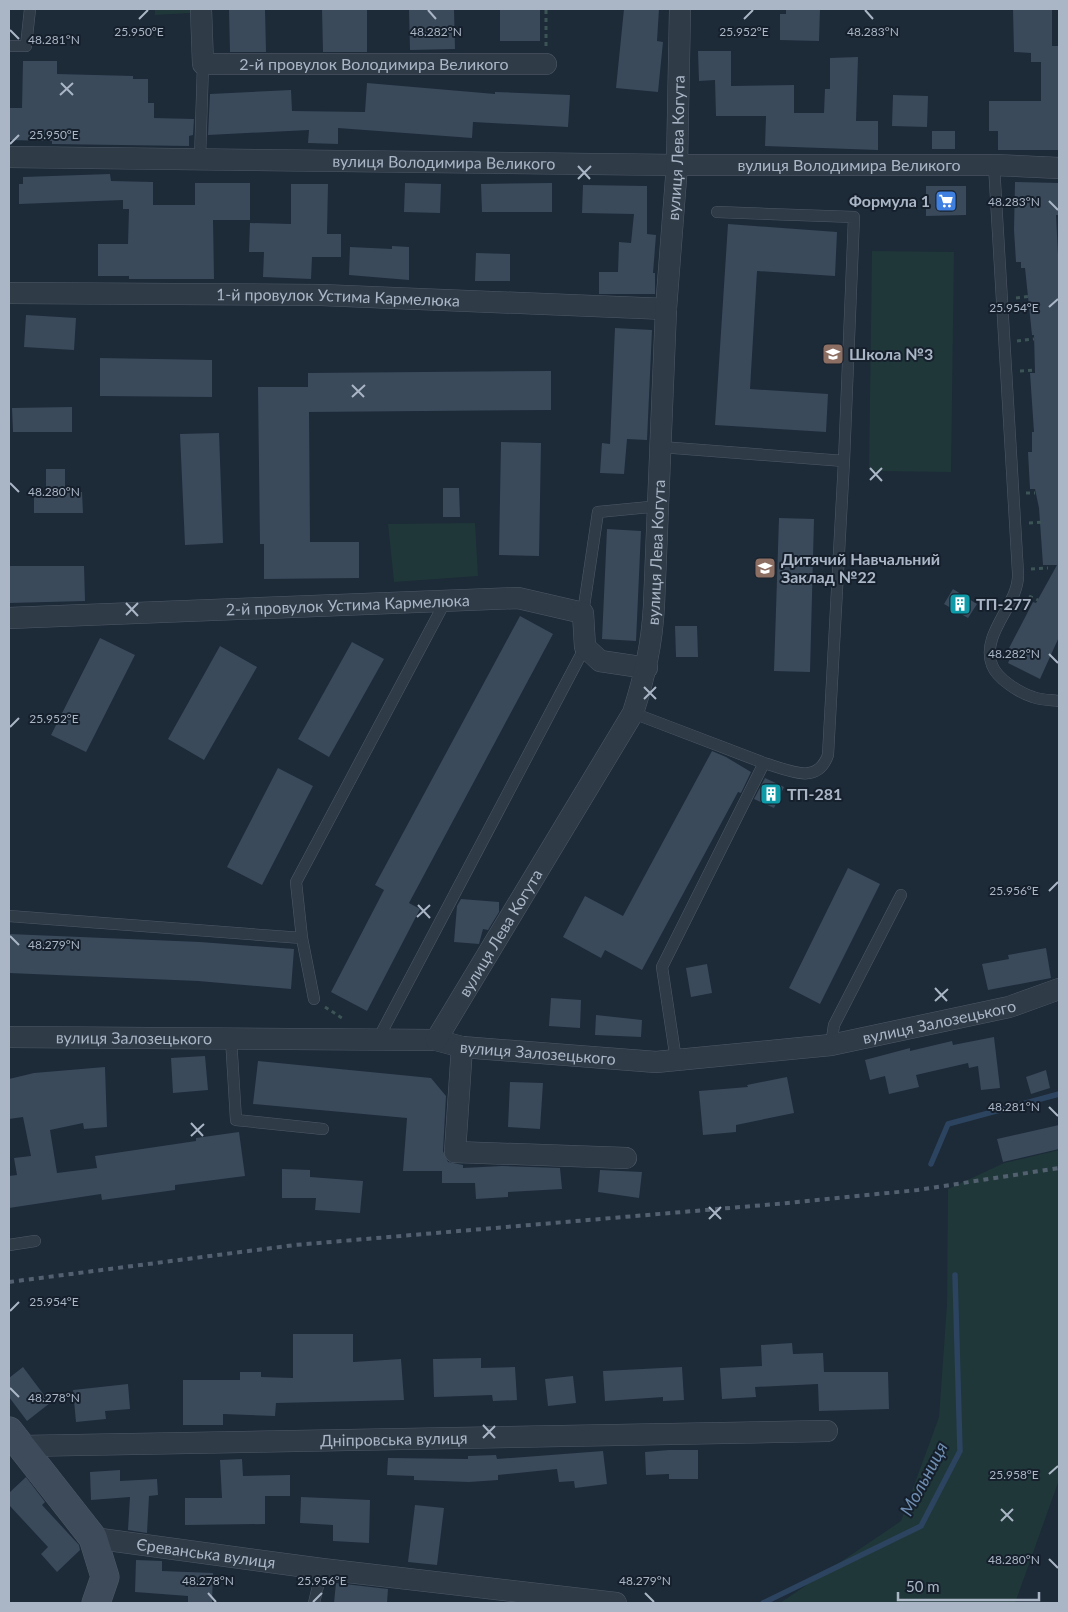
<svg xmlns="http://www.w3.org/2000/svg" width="1068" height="1612" font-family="Lato,sans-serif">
	<rect width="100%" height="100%" fill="#1d2a38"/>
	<!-- green -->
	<path fill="#1f3739" d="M 155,9 L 191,9 L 191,13 L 155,15 Z
		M 872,251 L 954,252 L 951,472 L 869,471 Z
		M 475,523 L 478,576 L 394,582 L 388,524 Z
		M 1059,1150 L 1059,1480 L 1015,1603 L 780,1603 L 901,1521 L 939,1417 L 947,1304 L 948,1189 L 1004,1163 Z"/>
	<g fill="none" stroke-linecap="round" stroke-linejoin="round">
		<!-- stream -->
		<path stroke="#2c445f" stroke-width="5.5" d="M 931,1164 L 948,1124 L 1059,1094
			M 763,1603 L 921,1526 L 960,1451 L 955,1275"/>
	</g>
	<!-- building -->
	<path fill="#3a4a5b" d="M 229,9 L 265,9 L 266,52 L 230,52 Z
		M 322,9 L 367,9 L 367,52 L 323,52 Z
		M 409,9 L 454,9 L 455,49 L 410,50 Z
		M 500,9 L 540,9 L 540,41 L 500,41 Z
		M 624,9 L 659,9 L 657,41 L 663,42 L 658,92 L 616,88 Z
		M 786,9 L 820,9 L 819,41 L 780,40 L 780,14 L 786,14 Z
		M 1013,9 L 1052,9 L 1052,46 L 1059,46 L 1059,150 L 998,150 L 998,131 L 989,131 L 989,101 L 1041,101 L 1041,62 L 1031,62 L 1031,53 L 1014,52 Z
		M 698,51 L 731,51 L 731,86 L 794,85 L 794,113 L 824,113 L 825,89 L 830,89 L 830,58 L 858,57 L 856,121 L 878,121 L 878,150 L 765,146 L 766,116 L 716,116 L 715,80 L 699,81 Z
		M 23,61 L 57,61 L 57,74 L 133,76 L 133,79 L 148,79 L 148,103 L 154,103 L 154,118 L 194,119 L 193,135 L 189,136 L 189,146 L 52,144 L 52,141 L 9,140 L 9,108 L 22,108 Z
		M 367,83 L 495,94 L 495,92 L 570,95 L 568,127 L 473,122 L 472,138 L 338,128 L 338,144 L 308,143 L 309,130 L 208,135 L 210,94 L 291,90 L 292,111 L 365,112 Z
		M 893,95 L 928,96 L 927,127 L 892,126 Z
		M 932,131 L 955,131 L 955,149 L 932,149 Z
		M 110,174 L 111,181 L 153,182 L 153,205 L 195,205 L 195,183 L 250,183 L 250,220 L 213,220 L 214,279 L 129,279 L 129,276 L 98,276 L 98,244 L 128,244 L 129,209 L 123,209 L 123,200 L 19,204 L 19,184 L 23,184 L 23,177 Z
		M 1015,182 L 1059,183 L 1059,215 L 1056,215 L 1059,274 L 1059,637 L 1040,679 L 1008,663 L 1013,652 L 1008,650 L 1033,602 L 1036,603 L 1057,565 L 1043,565 L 1039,508 L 1035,489 L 1030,489 L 1028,452 L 1032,452 L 1032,432 L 1034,432 L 1030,373 L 1035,373 L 1034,335 L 1032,335 L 1025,268 L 1021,268 L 1021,262 L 1016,262 L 1014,230 Z
		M 405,183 L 441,184 L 440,213 L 404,212 Z
		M 552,183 L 552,212 L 482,212 L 481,184 Z
		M 291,184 L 328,184 L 327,234 L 341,234 L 341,257 L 312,257 L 311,279 L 263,277 L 264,252 L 249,252 L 250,223 L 291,224 Z
		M 583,185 L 647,186 L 647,234 L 656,235 L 653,273 L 655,273 L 655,294 L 599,294 L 599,272 L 618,272 L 619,242 L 631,243 L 634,214 L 582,213 Z
		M 926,186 L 966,186 L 966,215 L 926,216 Z
		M 728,224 L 837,232 L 835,276 L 757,271 L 750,389 L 828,394 L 826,432 L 715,425 Z
		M 392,246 L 409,247 L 409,280 L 349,275 L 350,247 L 392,249 Z
		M 476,253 L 510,254 L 510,281 L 475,281 Z
		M 26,315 L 76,318 L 74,350 L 24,347 Z
		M 615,328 L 652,330 L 647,440 L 627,439 L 624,474 L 600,473 L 602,443 L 610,444 Z
		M 100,358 L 212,360 L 212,397 L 100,396 Z
		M 551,371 L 551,410 L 309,412 L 310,542 L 359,542 L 359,578 L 264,579 L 264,544 L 260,544 L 258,387 L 308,387 L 308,373 Z
		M 72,407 L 72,432 L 13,432 L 12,408 Z
		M 219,433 L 223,543 L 185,545 L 180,434 Z
		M 501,442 L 541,443 L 539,556 L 499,555 Z
		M 46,469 L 65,469 L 65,492 L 82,492 L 83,513 L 34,513 L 34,497 L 46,497 Z
		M 443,488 L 459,488 L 460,517 L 443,517 Z
		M 779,518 L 814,519 L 810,672 L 774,671 Z
		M 607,529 L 641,531 L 636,641 L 602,639 Z
		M 9,566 L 84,566 L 85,601 L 9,603 Z
		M 953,589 L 977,604 L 968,618 L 944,604 Z
		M 520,616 L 553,634 L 409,903 L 420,909 L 367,1011 L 331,992 L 384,890 L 375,885 Z
		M 675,626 L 697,626 L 698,657 L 676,657 Z
		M 100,638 L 135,655 L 86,752 L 51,735 Z
		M 352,642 L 384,659 L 329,757 L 298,739 Z
		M 220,646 L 257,667 L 204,760 L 168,739 Z
		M 712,751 L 726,757 L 751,772 L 741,793 L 738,792 L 642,970 L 605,950 L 601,958 L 563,937 L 585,896 L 623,916 Z
		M 278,768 L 313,786 L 262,885 L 227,867 Z
		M 765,778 L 784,787 L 774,808 L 754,799 Z
		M 848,868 L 880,884 L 820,1004 L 789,988 Z
		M 461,899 L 499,902 L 499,912 L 488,930 L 483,929 L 479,944 L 454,942 L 457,906 Z
		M 9,934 L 200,942 L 294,949 L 291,989 L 198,981 L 9,973 Z
		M 1046,948 L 1051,978 L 988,990 L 982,964 L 1009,959 L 1008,955 Z
		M 707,964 L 712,993 L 691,997 L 686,968 Z
		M 551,998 L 581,1000 L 580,1028 L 549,1026 Z
		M 596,1015 L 642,1020 L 641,1037 L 595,1035 Z
		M 994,1037 L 1000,1088 L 981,1090 L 978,1066 L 969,1068 L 968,1063 L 916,1075 L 919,1087 L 889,1094 L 885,1076 L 870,1080 L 865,1060 L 910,1048 L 910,1051 L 952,1041 L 953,1045 Z
		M 205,1056 L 208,1090 L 173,1093 L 171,1058 Z
		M 258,1061 L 431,1078 L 446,1096 L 443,1151 L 448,1162 L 463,1165 L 463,1168 L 502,1166 L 560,1168 L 562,1189 L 508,1192 L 508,1197 L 476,1199 L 475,1183 L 442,1183 L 442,1171 L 403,1171 L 407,1118 L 253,1104 Z
		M 105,1067 L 107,1127 L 84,1129 L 83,1123 L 50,1130 L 57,1173 L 97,1168 L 95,1156 L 196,1141 L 196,1138 L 239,1132 L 245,1176 L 175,1185 L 175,1190 L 102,1200 L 101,1194 L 9,1208 L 9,1176 L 17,1175 L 14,1158 L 31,1156 L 23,1117 L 9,1119 L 9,1079 L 34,1073 Z
		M 1046,1070 L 1050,1088 L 1031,1094 L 1026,1077 Z
		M 787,1077 L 794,1113 L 736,1125 L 736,1132 L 703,1135 L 699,1091 L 748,1087 L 747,1085 Z
		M 510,1082 L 543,1083 L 540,1129 L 508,1127 Z
		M 1059,1125 L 1059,1149 L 1003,1162 L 997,1139 Z
		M 282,1169 L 310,1170 L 310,1177 L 363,1181 L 360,1213 L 315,1210 L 316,1198 L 282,1198 Z
		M 600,1170 L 642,1172 L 639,1198 L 598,1192 Z
		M 293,1334 L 353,1334 L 353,1362 L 401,1359 L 404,1400 L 276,1403 L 275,1416 L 223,1414 L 223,1425 L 183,1425 L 183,1380 L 240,1380 L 240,1372 L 261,1372 L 261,1377 L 293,1378 Z
		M 792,1343 L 793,1354 L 823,1353 L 824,1372 L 888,1372 L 889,1409 L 819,1411 L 818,1384 L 755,1387 L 756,1397 L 722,1399 L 720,1368 L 762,1366 L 761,1345 Z
		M 481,1358 L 481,1368 L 515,1367 L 517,1400 L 493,1401 L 492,1395 L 434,1397 L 433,1359 Z
		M 23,1367 L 50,1403 L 27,1421 L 9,1397 L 9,1378 Z
		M 682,1367 L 684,1400 L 663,1401 L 663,1397 L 605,1401 L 603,1371 Z
		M 573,1376 L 576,1403 L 548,1406 L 545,1379 Z
		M 128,1384 L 130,1409 L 105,1411 L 106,1419 L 76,1422 L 73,1390 Z
		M 669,1450 L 698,1450 L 698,1479 L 669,1479 L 669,1474 L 646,1475 L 645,1452 Z
		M 603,1451 L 607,1484 L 575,1488 L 574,1481 L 559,1482 L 557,1469 L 498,1475 L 498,1480 L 469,1482 L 414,1480 L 414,1476 L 387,1475 L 388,1458 L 468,1459 L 468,1456 L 496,1455 L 497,1459 Z
		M 242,1459 L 243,1476 L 290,1475 L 290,1496 L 265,1496 L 265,1524 L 185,1525 L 185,1498 L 222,1498 L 220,1460 Z
		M 120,1470 L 120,1481 L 157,1479 L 158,1495 L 149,1496 L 147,1533 L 128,1530 L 130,1497 L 91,1500 L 90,1472 Z
		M 26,1477 L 45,1502 L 42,1505 L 79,1545 L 80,1550 L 57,1572 L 41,1554 L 48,1547 L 9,1505 L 9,1493 Z
		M 301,1497 L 370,1500 L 369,1543 L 333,1541 L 333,1525 L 300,1523 Z
		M 415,1505 L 444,1508 L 437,1565 L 408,1562 Z
		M 136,1560 L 162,1561 L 162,1571 L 213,1573 L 212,1603 L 188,1603 L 188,1596 L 135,1592 Z
		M 336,1583 L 388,1589 L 387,1603 L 334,1603 Z"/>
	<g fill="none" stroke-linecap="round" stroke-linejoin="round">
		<!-- lane casing -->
		<g stroke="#4e5966" stroke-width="12">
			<path id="lane" d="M 9,46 L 26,46 L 30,9
				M 200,159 L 203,64
				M 994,165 C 1001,301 1009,437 1018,573 C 1020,604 980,633 992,665 C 997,679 1020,693 1033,697 C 1041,700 1051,700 1059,701
				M 661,447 L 844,461 L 854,217 L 717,212
				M 583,613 L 598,512 L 660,506
				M 633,713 L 764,763 L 662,967 L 676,1060
				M 764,763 C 789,770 817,786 828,755 L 844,461
				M 9,916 L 302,938 L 314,999
				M 302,938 L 296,882 L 445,602
				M 231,1038 L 236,1120 L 323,1129
				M 377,1041 L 585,647
				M 831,1045 L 834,1025 L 901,895
				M 9,1245 L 35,1241
				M 314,1603 L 322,1569"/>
		</g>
		<!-- street casing -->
		<g stroke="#4e5966" stroke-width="22">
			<g id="street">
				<path id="s1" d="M 201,9 L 203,64 L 546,64"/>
				<path id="s2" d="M 9,157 L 677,165 L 994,165 L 1059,168"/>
				<path id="s3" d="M 9,293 L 321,295 L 666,309"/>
				<path id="s4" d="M 9,618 L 518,598 L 583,613 L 585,647 L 600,661 L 647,668"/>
				<path id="s5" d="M 9,1037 L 436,1040 L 462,1047 L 656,1062 L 831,1045 L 1009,1007 L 1059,989"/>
				<path id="s6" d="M 436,1040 L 633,713 C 645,675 652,644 654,605 L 666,309 L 677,165 L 680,9"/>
				<path d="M 462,1047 L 455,1152 L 626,1158"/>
				<path id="s7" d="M 22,1446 L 827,1431"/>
				<path id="s8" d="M 93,1538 L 322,1569 L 616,1603"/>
			</g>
		</g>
		<!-- secondary casing -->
		<g stroke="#4e5966" stroke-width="29">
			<path id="secondary" d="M 9,1431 L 93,1538 L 105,1577 L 96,1603"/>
		</g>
		<!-- path -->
		<path stroke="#3c5456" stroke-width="3" stroke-dasharray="4 4" stroke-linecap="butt" d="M 546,46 L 546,9
			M 1016,298 L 1032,296
			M 1017,341 L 1034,339
			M 1020,371 L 1034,370
			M 1026,493 L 1035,493
			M 1029,523 L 1044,522
			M 1031,569 L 1048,568
			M 1029,596 L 1038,600
			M 325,1007 L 345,1020"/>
		<!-- lane -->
		<use href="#lane" stroke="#303b48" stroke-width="11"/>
		<!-- street -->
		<use href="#street" stroke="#303b48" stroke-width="21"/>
		<!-- secondary -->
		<use href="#secondary" stroke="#3e4b5b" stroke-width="28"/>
		<!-- rail -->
		<path stroke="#526070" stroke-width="4" stroke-dasharray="5 5" stroke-linecap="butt" d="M 9,1282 L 295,1245 L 788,1203 L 918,1190 L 1059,1168"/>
	</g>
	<!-- ticks -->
	<path fill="none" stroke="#aab6c6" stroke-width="2" d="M 428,10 L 436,19M 865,10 L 873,19M 139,19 L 148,10M 744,19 L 753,10M 10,30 L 19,39M 61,83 L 73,95M 60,95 L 73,83M 10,144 L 19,135M 578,166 L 590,179M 578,179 L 591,166M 1049,201 L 1058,210M 1049,307 L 1058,299M 352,385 L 364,397M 352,397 L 365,385M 870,468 L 882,481M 870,480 L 882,468M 10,483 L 19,492M 126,603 L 138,616M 126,615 L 138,603M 1049,654 L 1058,663M 644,687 L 656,699M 644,699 L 656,687M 10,727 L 19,718M 1049,891 L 1058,882M 418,905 L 430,918M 417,917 L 430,905M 10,936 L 19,945M 935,988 L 947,1001M 935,1001 L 948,989M 1049,1107 L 1058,1116M 191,1123 L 203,1136M 191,1136 L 204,1124M 709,1207 L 721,1219M 709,1219 L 721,1207M 10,1311 L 19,1302M 10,1388 L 19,1397M 483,1425 L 495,1438M 483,1438 L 495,1426M 1049,1474 L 1058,1466M 1001,1509 L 1013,1521M 1001,1521 L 1013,1509M 1049,1559 L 1058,1568M 208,1593 L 216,1602M 645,1593 L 654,1602M 313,1602 L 322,1593"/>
	<!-- icons -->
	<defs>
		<g id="supermarket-square" transform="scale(1.125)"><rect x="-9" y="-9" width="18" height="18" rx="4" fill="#3f7fe0" stroke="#16202c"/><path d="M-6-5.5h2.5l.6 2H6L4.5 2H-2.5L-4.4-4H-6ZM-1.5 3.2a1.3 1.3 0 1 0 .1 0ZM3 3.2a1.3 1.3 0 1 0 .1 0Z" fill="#fff"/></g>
		<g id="school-square" transform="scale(1.125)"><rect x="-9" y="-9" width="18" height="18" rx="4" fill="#8d6e63" stroke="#16202c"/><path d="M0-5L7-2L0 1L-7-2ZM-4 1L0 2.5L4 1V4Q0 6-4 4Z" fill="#fff"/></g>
		<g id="building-square" transform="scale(1.125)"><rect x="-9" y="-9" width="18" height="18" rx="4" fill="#0f9aa8" stroke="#16202c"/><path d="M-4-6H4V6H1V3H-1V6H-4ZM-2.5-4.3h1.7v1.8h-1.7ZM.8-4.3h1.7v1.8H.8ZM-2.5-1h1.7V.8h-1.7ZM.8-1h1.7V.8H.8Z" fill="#fff"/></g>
	</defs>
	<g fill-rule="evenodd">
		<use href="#supermarket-square" x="946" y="201"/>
		<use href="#school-square" x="833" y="354"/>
		<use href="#school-square" x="765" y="568"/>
		<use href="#building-square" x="960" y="604"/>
		<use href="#building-square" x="771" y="794"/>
	</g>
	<g text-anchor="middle" stroke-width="4" stroke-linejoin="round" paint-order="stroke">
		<!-- street labels -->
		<g font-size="16" fill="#aab6c6" stroke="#16202c">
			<text dy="6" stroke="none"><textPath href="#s1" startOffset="226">2-й провулок Володимира Великого</textPath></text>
			<text dy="6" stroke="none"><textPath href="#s6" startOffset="950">вулиця Лева Когута</textPath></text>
			<text dy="6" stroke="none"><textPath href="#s2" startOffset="435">вулиця Володимира Великого</textPath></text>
			<text dy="6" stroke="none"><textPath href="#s2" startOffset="840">вулиця Володимира Великого</textPath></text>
			<text dy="6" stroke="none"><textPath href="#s3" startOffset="329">1-й провулок Устима Кармелюка</textPath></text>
			<text dy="6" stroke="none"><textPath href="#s6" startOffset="545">вулиця Лева Когута</textPath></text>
			<text dy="6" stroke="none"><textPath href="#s4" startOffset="339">2-й провулок Устима Кармелюка</textPath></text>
			<text dy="6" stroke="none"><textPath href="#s6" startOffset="125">вулиця Лева Когута</textPath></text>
			<text dy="6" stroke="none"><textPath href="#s5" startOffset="935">вулиця Залозецького</textPath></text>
			<text dy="6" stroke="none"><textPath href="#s5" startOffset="125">вулиця Залозецького</textPath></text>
			<text dy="6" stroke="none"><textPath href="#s5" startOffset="530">вулиця Залозецького</textPath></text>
			<text dy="6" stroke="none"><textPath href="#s7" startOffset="372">Дніпровська вулиця</textPath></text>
			<text dy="6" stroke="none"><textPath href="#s8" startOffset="114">Єреванська вулиця</textPath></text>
		</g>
		<!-- poi labels -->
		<g font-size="16" font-weight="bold" fill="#aab6c6" stroke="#16202c" text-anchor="start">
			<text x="930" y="207" text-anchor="end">Формула 1</text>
			<text x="849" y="360">Школа №3</text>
			<text x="781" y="565">Дитячий Навчальний<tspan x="781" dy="18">Заклад №22</tspan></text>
			<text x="976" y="610">ТП-277</text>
			<text x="787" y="800">ТП-281</text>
		</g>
		<!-- water labels -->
		<g font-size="18" font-style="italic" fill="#6f8eb2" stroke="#16202c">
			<text transform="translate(924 1479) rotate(-62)" y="6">Мольниця</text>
		</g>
	</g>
	<g font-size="12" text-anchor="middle" fill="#aab6c6" stroke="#16202c" stroke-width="4" stroke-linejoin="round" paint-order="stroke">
		<text x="139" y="36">25.950°E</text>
		<text x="744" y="36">25.952°E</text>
		<text x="436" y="36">48.282°N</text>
		<text x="873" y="36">48.283°N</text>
		<text x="54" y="44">48.281°N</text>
		<text x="54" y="139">25.950°E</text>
		<text x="1014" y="206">48.283°N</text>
		<text x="1014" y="312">25.954°E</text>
		<text x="54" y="496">48.280°N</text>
		<text x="1014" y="658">48.282°N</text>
		<text x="54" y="723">25.952°E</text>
		<text x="1014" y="895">25.956°E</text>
		<text x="54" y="949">48.279°N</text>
		<text x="1014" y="1111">48.281°N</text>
		<text x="54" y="1306">25.954°E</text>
		<text x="54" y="1402">48.278°N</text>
		<text x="1014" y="1479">25.958°E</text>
		<text x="1014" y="1564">48.280°N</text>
		<text x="208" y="1585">48.278°N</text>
		<text x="645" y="1585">48.279°N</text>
		<text x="322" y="1585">25.956°E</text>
	</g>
	<!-- border -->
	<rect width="1068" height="1612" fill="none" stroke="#aab6c6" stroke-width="20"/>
	<!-- scale -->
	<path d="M898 1592v8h141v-8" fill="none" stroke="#aab6c6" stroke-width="2.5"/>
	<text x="906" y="1592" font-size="15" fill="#aab6c6" stroke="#16202c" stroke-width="4" paint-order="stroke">50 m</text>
</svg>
